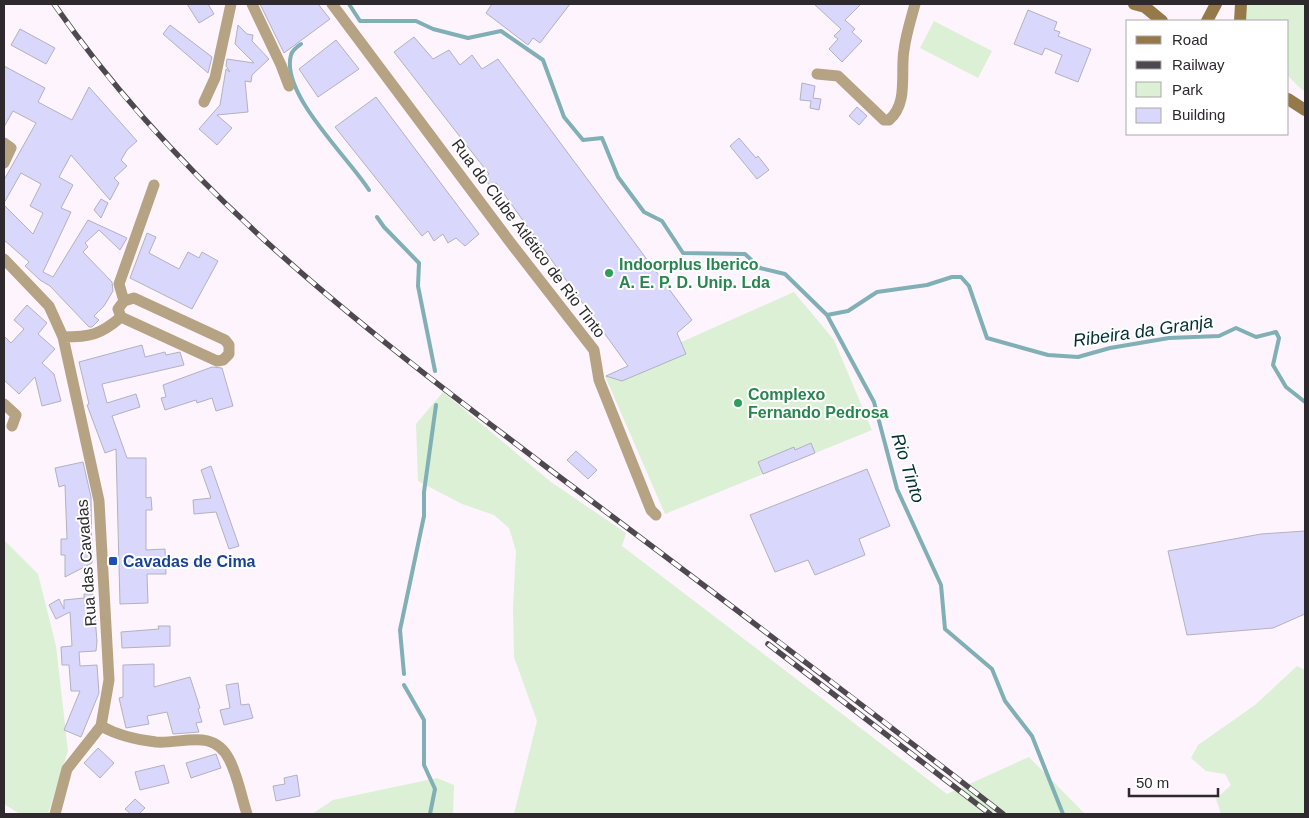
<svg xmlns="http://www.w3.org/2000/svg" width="1309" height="818" font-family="Helvetica,sans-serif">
	<rect width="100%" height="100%" fill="#fef4fd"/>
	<!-- green -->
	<path fill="#dbf0d5" d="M 1246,4 L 1305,4 L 1305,90 L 1302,90 L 1288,76 L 1288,21 L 1246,21 Z
		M 934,21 L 992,51 L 978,78 L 920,48 Z
		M 794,292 L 834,340 L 872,430 L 665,514 L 605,376 Z
		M 443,392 L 551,482 L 626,533 L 622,546 L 947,794 L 1029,757 L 1085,814 L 514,814 L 537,721 L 514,657 L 513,607 L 516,551 L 509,528 L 494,515 L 462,504 L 418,481 L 416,424 Z
		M 4,540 L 38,574 L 56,646 L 68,751 L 48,814 L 20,814 L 4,804 Z
		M 1297,666 L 1305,670 L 1305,814 L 1221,814 L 1216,799 L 1231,785 L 1225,774 L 1206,771 L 1191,758 L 1198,745 L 1255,705 Z
		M 437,778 L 454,785 L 453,814 L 312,814 L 333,800 Z"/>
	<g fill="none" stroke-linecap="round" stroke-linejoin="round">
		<!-- stream -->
		<path stroke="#80afb5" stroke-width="4" d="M 349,4 L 360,21 L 416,21 L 433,29 L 468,38 L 501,31 L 543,60 L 564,117 L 583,140 L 602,138 L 618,177 L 644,212 L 662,221 L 683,253 L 745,254 L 760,268 L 785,274 L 827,315 L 874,402 L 897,489 L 941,585 L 945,629 L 992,669 L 1005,701 L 1032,736 L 1063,814
			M 301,44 C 297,47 292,50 291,55 C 280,94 350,159 369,190
			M 377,217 L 384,227 L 419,263 L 418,286 L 435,371
			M 827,315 L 848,311 L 877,292 L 927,285 L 952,277 L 961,277 L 969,286 L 987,338 L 1048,355 L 1078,357 L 1110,348 L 1169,338 L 1219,336 L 1236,328 L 1256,337 L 1276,332 L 1279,338 L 1273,365 L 1286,387 L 1305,402
			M 404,674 L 400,630 L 424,516 L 424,492 L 436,405
			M 404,685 L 424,720 L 424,765 L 435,789 L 430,814"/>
	</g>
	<!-- building -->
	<path fill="#dad7fc" stroke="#b2b1c0" d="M 187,4 L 208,4 L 214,14 L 199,23 Z
		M 260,4 L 318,4 L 330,19 L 284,53 Z
		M 492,4 L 570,4 L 540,43 L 533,38 L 528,45 L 486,13 Z
		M 814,4 L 861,4 L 845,20 L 855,29 L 852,32 L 862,41 L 842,62 L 829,49 L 838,39 L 834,36 L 841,29 Z
		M 1028,10 L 1057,22 L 1054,30 L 1060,32 L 1058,36 L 1091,49 L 1078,82 L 1055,73 L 1062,55 L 1045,48 L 1042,55 L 1014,44 Z
		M 170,25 L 212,57 L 208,73 L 163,34 Z
		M 238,25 L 247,34 L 253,35 L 252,41 L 269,59 L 252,75 L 251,82 L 245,81 L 248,112 L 217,115 L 232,128 L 217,145 L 199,129 L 220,105 L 226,69 L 230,72 L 226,66 L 227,59 L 254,63 L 235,44 Z
		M 20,29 L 55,48 L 46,64 L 11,45 Z
		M 414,37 L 433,59 L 449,50 L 460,65 L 472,55 L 482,69 L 498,59 L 692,320 L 677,333 L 686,354 L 622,381 L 606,376 L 628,366 L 496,183 L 491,187 L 484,178 L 489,174 L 394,52 Z
		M 336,40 L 359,69 L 318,97 L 299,69 Z
		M 4,66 L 45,88 L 38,102 L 72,120 L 89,87 L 137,141 L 127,150 L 121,160 L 127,166 L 114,178 L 119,183 L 110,200 L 71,155 L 59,177 L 73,185 L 61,208 L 71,212 L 43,272 L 53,277 L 88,220 L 127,238 L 120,250 L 99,230 L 85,243 L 88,247 L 83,252 L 112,282 L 113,291 L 104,306 L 94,316 L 99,320 L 92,327 L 89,327 L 50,286 L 40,280 L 25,266 L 29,262 L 4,240 L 4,205 L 33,234 L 43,213 L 30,206 L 41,184 L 21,173 L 4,203 L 4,180 L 36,123 L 13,111 L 4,127 Z
		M 802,83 L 815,86 L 813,98 L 821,99 L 819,110 L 810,108 L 811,101 L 800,100 Z
		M 376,97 L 479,234 L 465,246 L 456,238 L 448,243 L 443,234 L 434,241 L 428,231 L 422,236 L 335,127 Z
		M 857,107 L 867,116 L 859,125 L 849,116 Z
		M 739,138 L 756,158 L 758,156 L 769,170 L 757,179 L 730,146 Z
		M 101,199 L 108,203 L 101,218 L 94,210 Z
		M 147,233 L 156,237 L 149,253 L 179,269 L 188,252 L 199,258 L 202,252 L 218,261 L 192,309 L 130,278 Z
		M 27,305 L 47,323 L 38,334 L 55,349 L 42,363 L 54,374 L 61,401 L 42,406 L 35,377 L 19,394 L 4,380 L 4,336 L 11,343 L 24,329 L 14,320 Z
		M 142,345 L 145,357 L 165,352 L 166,355 L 180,352 L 184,365 L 102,384 L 107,403 L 136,394 L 140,407 L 112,416 L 127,458 L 146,458 L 146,498 L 151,497 L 152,510 L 146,510 L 146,550 L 165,549 L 166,574 L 147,574 L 148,603 L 120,604 L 116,449 L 105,453 L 87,405 L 89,404 L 79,362 Z
		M 212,367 L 222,368 L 233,406 L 216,411 L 212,398 L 197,403 L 196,400 L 165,410 L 161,398 L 166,397 L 163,385 Z
		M 811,443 L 815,453 L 763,474 L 758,462 L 794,447 L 795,450 Z
		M 576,451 L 597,470 L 588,479 L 567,460 Z
		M 83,462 L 91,497 L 92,563 L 65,577 L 65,555 L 61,555 L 61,539 L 67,539 L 65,485 L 59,487 L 55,468 Z
		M 211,466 L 239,546 L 229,549 L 216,512 L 194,514 L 193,500 L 211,498 L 201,470 Z
		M 867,469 L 890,526 L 859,539 L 865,555 L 815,575 L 808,560 L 775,572 L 750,515 Z
		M 1305,531 L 1305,614 L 1273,628 L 1187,635 L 1168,551 L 1261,534 Z
		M 84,594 L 93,594 L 97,641 L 96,651 L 79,652 L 80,666 L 97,665 L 99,693 L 81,737 L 64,730 L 80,691 L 71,691 L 69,665 L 62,665 L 61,647 L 72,646 L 70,612 L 56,619 L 49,605 L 59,599 L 64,609 L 64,600 L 84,598 Z
		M 158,626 L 170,626 L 170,646 L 122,648 L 121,632 L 159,629 Z
		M 154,664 L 154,687 L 190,677 L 200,708 L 198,709 L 202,722 L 196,723 L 199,732 L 173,734 L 167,712 L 147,716 L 149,724 L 126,728 L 119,698 L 123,697 L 123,665 Z
		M 238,683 L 241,705 L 249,704 L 253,718 L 224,725 L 220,710 L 230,708 L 226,685 Z
		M 98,748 L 114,763 L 100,778 L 84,763 Z
		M 216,754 L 221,768 L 191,778 L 186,763 Z
		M 164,765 L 169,783 L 140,790 L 135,772 Z
		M 297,775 L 300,796 L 276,801 L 273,786 L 285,784 L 284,778 Z
		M 135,799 L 145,808 L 139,814 L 131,814 L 125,809 Z"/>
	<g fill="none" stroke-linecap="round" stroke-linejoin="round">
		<!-- street -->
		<path stroke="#b6a383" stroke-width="11" d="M 252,4 L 281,65 L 289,86
			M 332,4 L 510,242 L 594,350 L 599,380 L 651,510 L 656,515
			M 817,74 L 838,76 L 884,120 L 889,120 C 909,103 900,72 904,50 C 906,34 911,19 915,4
			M 204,102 L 215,78 L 231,4
			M 4,143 L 11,148 L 4,163
			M 4,259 L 49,306 L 63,337 L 99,501 L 109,680 L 101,726 L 67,769 L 55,814
			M 124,301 L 119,284 L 154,185
			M 63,337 C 90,337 100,335 121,317 L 217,361 L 223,360 L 229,354 L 229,345 L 225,340 L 134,298 L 124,301 L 118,309 L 121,317
			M 4,404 L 16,415 L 12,426
			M 101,726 C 117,735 138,740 156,742 C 183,744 213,728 229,759 C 238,776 241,796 247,814"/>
		<!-- secondary -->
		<path stroke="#967949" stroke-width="12" d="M 1134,4 L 1145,7 L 1162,21
			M 1207,21 L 1216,4
			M 1240,21 L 1241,4
			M 1288,99 L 1305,110"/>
		<!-- rail casing -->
		<g stroke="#4e494e" stroke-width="5.5">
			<path id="rail" d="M 54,4 C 189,199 370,333 557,475 C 706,587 856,699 1003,814
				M 768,644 L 990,814"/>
		</g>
		<!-- rail -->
		<use href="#rail" stroke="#fff" stroke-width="4" stroke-dasharray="11" stroke-linecap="butt"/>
	</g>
	<!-- markers -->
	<g fill="#2e9e5b" stroke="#fff" stroke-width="2">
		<circle cx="609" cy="273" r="5"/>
		<circle cx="738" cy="403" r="5"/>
	</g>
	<rect fill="#1a4fb4" stroke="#fff" stroke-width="2" x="108" y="556" width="10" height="10" rx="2.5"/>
	<g text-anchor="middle" stroke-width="4" stroke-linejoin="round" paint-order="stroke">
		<!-- street labels -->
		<g font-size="16" fill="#2d292d" stroke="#fff">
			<text transform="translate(529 238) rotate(53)" y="6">Rua do Clube Atlético de Rio Tinto</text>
			<text transform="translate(86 563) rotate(-94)" y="6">Rua das Cavadas</text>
		</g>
		<!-- leisure labels -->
		<g font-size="16" font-weight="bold" fill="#27864d" stroke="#fff" text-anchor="start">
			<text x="619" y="270">Indoorplus Iberico<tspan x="619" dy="18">A. E. P. D. Unip. Lda</tspan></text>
			<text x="748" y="400">Complexo<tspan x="748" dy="18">Fernando Pedrosa</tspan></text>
		</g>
		<!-- transit labels -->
		<g font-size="16" font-weight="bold" fill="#164399" stroke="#fff" text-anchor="start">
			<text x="123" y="567">Cavadas de Cima</text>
		</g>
		<!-- water labels -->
		<g font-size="18" font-style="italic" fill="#003035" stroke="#fff">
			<text transform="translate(1143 331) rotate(-8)" y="6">Ribeira da Granja</text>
			<text transform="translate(908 468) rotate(72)" y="6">Rio Tinto</text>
		</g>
	</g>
	<!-- border -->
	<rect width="1309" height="818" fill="none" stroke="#2d292d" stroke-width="10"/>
	<!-- legend -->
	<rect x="1126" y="20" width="162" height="115" fill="#ffffff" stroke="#aba9ab"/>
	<rect x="1136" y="36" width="25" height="8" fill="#967949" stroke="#aba9ab"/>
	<text x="1172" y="45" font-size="15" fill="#2d292d">Road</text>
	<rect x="1136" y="61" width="25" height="8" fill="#4e494e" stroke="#aba9ab"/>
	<text x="1172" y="70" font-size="15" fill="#2d292d">Railway</text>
	<rect x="1136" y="82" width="25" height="15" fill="#dbf0d5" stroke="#aba9ab"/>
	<text x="1172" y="95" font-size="15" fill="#2d292d">Park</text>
	<rect x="1136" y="108" width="25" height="15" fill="#dad7fc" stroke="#aba9ab"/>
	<text x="1172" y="120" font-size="15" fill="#2d292d">Building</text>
	<!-- scale -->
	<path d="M1129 788v8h89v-8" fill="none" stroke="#2d292d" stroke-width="2.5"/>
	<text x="1136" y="788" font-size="15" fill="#2d292d" stroke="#ffffff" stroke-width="4" paint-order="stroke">50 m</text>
</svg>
